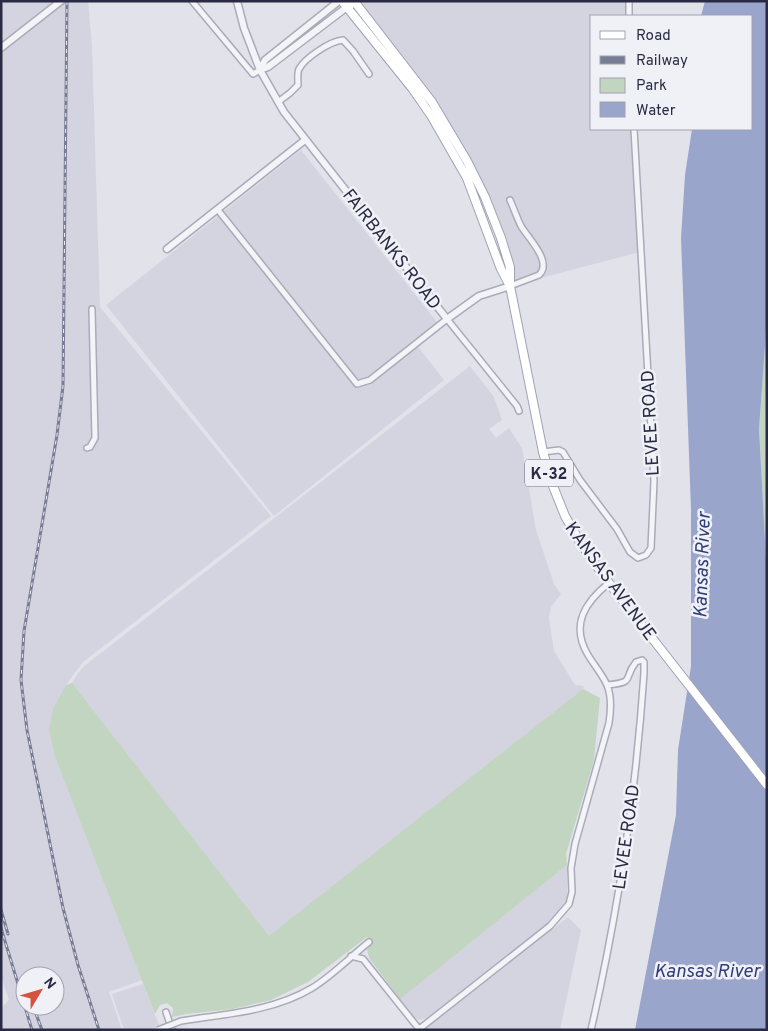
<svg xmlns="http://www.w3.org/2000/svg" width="768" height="1031" font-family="Overpass,sans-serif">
	<rect width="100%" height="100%" fill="#e1e2ea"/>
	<!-- built -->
	<path fill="#d3d4df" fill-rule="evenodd" d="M 1,1 L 88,1 L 92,46 L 100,307 L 271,516 L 83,662 L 66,685 L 49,731 L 55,757 L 142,980 L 109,992 L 122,1030 L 1,1030 L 1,1008 L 9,1000 L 1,977 ZM 25,976 L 55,976 L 55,1006 L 25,1006 Z
		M 355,1 L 627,1 L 628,16 L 592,16 L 592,129 L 634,129 L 640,252 L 510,286 L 501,238 L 450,130 Z
		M 301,150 L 440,326 L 417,345 L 444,380 L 274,516 L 106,305 Z
		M 470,366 L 494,397 L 502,420 L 489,429 L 496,438 L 509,428 L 522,448 L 536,530 L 554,584 L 561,594 L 551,607 L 549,618 L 554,651 L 575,685 L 584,686 L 583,689 L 269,937 L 72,683 L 76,676 L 83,667 Z
		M 567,865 L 567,899 L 562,910 L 555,918 L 427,1018 L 419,1020 L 413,1017 L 399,999 Z
		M 568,917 L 581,930 L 560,1030 L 422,1030 Z
		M 143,984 L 161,1030 L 124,1030 L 112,994 Z"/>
	<!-- green -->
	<path fill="#c1d5c1" d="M 767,318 L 767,577 L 759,429 Z
		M 72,683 L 269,936 L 583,689 L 600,698 L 594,760 L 566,854 L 567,865 L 400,999 L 369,958 L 367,949 L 372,943 L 367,937 L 308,982 L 271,1000 L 233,1009 L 187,1014 L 172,1017 L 173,1008 L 167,1003 L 160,1005 L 155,1014 L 55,757 L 49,731 L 53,709 L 66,685 Z"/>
	<!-- water -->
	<path fill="#9aa5cc" d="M 705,1 L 767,1 L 767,318 L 759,429 L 767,577 L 767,1030 L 635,1030 L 676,815 L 678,750 L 691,666 L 691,509 L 681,238 L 685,175 L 692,129 L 752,129 L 752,16 L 701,16 Z"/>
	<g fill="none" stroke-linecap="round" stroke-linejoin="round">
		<!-- minor casing -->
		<g stroke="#aaabb8" stroke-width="8">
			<path id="minor" d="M 192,1 L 253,74 L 260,70
				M 629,1 L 629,16
				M 278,102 L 290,93 L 298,85 C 298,80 297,73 299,69 C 305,58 330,41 343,40 L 353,51 L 369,74
				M 218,210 L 357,384 L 370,380 L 447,319 L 517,406 L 519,411
				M 510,286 L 539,275 C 553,262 528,238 521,226 C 517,218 514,209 510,200
				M 87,448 L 90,447 L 95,438 L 92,309
				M 543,452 L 559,450 L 563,452 L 580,480 L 617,529 L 630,552 L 638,558 L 646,555 L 651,548 L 654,481 L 634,129
				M 351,956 L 363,959 L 419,1029
				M 166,1012 L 172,1030
				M 201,1018 C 238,1013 279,1008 312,988 C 332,976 350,957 369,942
				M 418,1030 L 550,926 L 569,904 L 572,892 L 571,868 L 575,844 L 609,723 C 611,710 612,697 607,685 C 602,674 594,665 588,655 C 570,625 585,602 609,583
				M 591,1030 C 618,912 636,793 644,673 L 644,662 L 642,660 L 636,662 C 622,679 637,682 607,685"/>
		</g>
		<!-- tertiary casing -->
		<g stroke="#aaabb8" stroke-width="9">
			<path id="tertiary" d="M 237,1 L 244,28 L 260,70 L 284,112 L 447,319 L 479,296 L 510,286
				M 1,48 L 61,1
				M 260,70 L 268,67 L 347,7
				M 260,70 L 265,60 L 339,1
				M 167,249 L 305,140"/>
		</g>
		<!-- primary casing -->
		<g stroke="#9fa2b7" stroke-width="10">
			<path id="primary" d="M 342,1 L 412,88 L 432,117 L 467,178 L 501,269 L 509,284
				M 354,1 L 432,102 L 467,161 L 485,197 L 501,238 L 510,267 L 510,286 L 543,452 L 553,486 L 565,516 L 581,544 L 609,583 L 767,785"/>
		</g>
		<!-- motorway casing -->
		<g stroke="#878aa2" stroke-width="11">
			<path id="motorway" d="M 347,7 L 354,1"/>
		</g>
		<!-- minor -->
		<use href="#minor" stroke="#f4f4f8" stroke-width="5"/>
		<!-- tertiary -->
		<use href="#tertiary" stroke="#f4f4f8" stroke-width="6"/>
		<!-- primary -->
		<use href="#primary" stroke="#fff" stroke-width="8"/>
		<!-- motorway -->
		<use href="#motorway" stroke="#fff" stroke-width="9"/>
		<!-- rail casing -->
		<g stroke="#797c95" stroke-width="3">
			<path id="rail" d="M 67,1 L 63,386 L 57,435 L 24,631 L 21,680 L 27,730 L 63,908 L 78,965 L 99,1030
				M 1,910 L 8,934
				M 1,928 L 32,1030
				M 33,1006 L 42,1030"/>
		</g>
		<!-- rail -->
		<use href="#rail" stroke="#f0f1f7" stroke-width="1" stroke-dasharray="4" stroke-linecap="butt"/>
		<!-- minor-bridge casing -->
		<g stroke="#aaabb8" stroke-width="8" stroke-linecap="butt">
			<path id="minor-bridge" d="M 158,1030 L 181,1021 L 201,1018"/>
		</g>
		<!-- minor-bridge -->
		<use href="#minor-bridge" stroke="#f4f4f8" stroke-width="5"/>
	</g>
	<g text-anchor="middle" stroke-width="5" stroke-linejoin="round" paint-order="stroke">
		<!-- shield labels -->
		<rect fill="#f0f1f7" stroke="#646679" stroke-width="1" x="525" y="459.5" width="48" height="27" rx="4"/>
		<g font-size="16" font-weight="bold" fill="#282b43">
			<text x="549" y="479">K-32</text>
		</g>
		<!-- street labels -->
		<g font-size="18" fill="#282b43" stroke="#f0f1f7">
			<text transform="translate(392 249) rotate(52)" y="6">FAIRBANKS ROAD</text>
			<text transform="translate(650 423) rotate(-93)" y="6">LEVEE ROAD</text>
			<text transform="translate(611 581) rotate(54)" y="6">KANSAS AVENUE</text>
			<text transform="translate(626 837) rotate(-82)" y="6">LEVEE ROAD</text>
		</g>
		<!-- water labels -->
		<g font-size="19" font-style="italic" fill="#303d79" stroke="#f0f1f7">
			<text transform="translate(701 565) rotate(-88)" y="7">Kansas River</text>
			<text x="707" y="977">Kansas River</text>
		</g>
	</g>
	<!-- border -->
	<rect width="768" height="1031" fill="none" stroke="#282b43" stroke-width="5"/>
	<!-- legend -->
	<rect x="590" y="15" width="162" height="115" fill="#f0f1f7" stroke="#a0a2af"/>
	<rect x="600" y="31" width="25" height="8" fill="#ffffff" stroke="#a0a2af"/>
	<text x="636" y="40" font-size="15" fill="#282b43">Road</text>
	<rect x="600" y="56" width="25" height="8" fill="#797c95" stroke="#a0a2af"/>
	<text x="636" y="65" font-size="15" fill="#282b43">Railway</text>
	<rect x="600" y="78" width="25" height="15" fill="#c1d5c1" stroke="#a0a2af"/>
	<text x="636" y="90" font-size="15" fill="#282b43">Park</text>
	<rect x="600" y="102" width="25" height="15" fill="#9aa5cc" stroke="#a0a2af"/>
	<text x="636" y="115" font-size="15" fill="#282b43">Water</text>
	<!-- north arrow -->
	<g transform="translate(40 991) rotate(52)"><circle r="24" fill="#f0f1f7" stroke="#a0a2af"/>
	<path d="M0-4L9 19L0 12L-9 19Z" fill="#d6513f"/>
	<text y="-8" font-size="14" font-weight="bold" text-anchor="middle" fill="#282b43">N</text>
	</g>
</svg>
